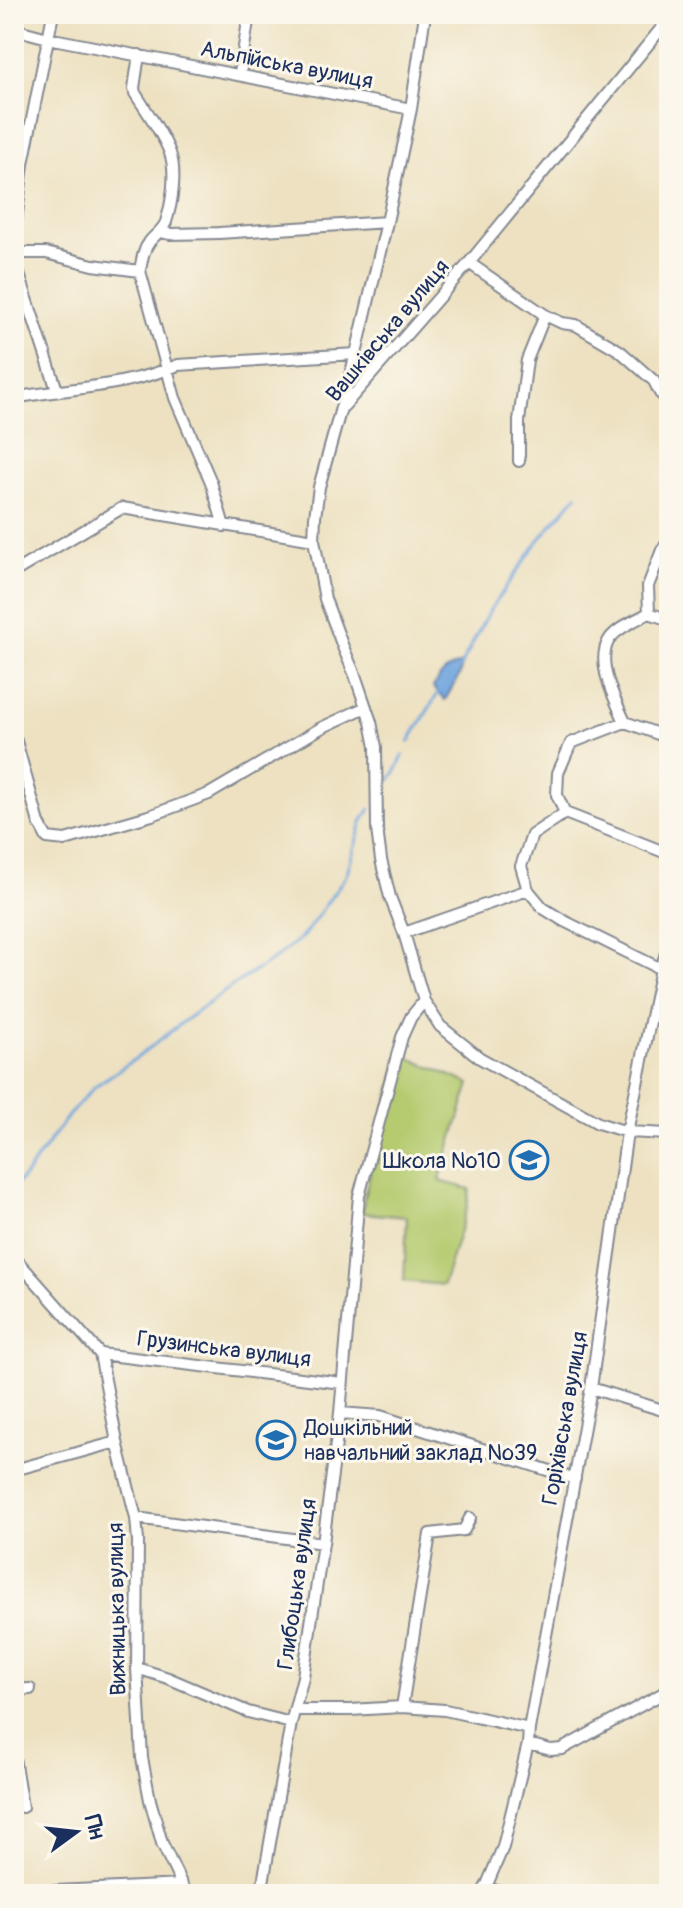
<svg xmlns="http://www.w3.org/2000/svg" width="683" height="1908" font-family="Pangolin,sans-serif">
	<rect width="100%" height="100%" fill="#fbf7ec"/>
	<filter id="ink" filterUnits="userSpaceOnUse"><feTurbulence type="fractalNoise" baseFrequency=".0125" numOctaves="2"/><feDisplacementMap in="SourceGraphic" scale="16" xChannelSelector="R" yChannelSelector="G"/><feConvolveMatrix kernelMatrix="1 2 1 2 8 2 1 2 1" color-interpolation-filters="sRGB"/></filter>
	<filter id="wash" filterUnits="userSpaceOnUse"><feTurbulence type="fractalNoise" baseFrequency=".006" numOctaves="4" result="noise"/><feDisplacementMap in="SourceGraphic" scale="32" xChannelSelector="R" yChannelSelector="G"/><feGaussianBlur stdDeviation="1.8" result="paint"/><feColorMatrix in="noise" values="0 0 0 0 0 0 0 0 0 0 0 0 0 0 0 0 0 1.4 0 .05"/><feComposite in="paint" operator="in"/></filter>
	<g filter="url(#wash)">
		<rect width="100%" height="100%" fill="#ede1c1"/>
		<!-- green -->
		<path fill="#b5cb70" stroke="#687d67" stroke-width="2" d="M 400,1054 L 470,1084 L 439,1181 L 470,1189 L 467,1208 L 443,1285 L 404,1281 L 407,1217 L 363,1213 L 364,1197 Z"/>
		<!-- water -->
		<path fill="#71a6de" stroke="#466a9e" stroke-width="2" d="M 462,664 L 460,674 L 445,700 L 433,687 C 441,674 447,667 462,664 Z"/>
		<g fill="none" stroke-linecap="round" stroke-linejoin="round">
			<!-- stream -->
			<path stroke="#71a6de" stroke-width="3" d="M 460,667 L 490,610 L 539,540 L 577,495
				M 409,742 L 440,690
				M 382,791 L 397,769 L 403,755
				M 16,1184 L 24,1177 L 68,1116 L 95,1086 L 138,1057 L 184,1021 L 235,984 L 277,957 L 304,935 L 346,876 L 362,822 L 370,809"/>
		</g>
	</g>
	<g filter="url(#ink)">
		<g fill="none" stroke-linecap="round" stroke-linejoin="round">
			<!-- minor casing -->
			<g stroke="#848890" stroke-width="14">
				<path id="minor" d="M 425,14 L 411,109 L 387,222 L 356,354 L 319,487 L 315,517 L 314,540 L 325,599 L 343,647 L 355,675 L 371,722 L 376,747 L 377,829 L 381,860 L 390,897 L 404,933 L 424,1001 L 440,1026 L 480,1058 L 598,1123 L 627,1132 L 669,1134
					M 14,29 L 48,38 L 411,109
					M 139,55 L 134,88 L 135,93 C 147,112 162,132 170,153 C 177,173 172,203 166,222 C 162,231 156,234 150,241 C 143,250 142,260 140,271 L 175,398 L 211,482 L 224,526
					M 240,74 L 249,14
					M 161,232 L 170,234 L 219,233 L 387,222
					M 14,238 L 23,164 L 53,14
					M 14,253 L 46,253 L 93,265 L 140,271
					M 14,259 L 57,390
					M 469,263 L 545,315 L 562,323 L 576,325 L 620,351 L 654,381 L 660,393 L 669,401
					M 14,398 C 68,388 127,387 178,365 L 356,354
					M 344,406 L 469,263 L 669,19
					M 519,461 L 519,421 L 527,360 L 545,315
					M 669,541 L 662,550 L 648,586 L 649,613 L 669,620
					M 14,572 L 122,508 L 314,540
					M 649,613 C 636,620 621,626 611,637 C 593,660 615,699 625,722 L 669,738
					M 625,722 L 571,743 L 558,773 L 557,795 L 565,813 L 669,854
					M 14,734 L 39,823 L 47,838 L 65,840 L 152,815 L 209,794 L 321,728 L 366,707
					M 565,813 L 532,835 L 521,866 L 528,890 L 543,908 L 564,921 L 661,969
					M 404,933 L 528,890
					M 14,1257 L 100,1354 L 117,1442 L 136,1518 L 138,1541 L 137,1668 L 142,1758 L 150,1800 L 162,1843 L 186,1894
					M 100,1354 L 342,1383
					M 591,1388 L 669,1412
					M 340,1413 L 380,1416 L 575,1479
					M 14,1470 L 117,1442
					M 136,1518 L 323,1543
					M 137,1668 L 168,1678 L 248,1712 L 291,1723
					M 14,1690 L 30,1689
					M 402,1707 L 430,1534 L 464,1530 L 470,1518
					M 294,1710 L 350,1710 L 402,1707 L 445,1710 L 529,1729
					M 528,1744 L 551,1750 L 562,1749 L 669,1690
					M 14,1758 L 22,1807
					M 485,1888 L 511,1894
					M 14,1893 L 182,1885
					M 261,1894 L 291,1723 L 303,1677 L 323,1543 L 340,1413 L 359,1196 L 402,1037 L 411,1017 L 424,1001
					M 483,1894 L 503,1847 L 528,1744 L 529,1729 L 591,1388 L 627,1132 L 661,969 L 669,944"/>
			</g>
			<!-- minor -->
			<use href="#minor" stroke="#fff" stroke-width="10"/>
		</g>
	</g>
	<!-- icons -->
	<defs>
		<g id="school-ring" transform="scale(2)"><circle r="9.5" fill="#fbf7ec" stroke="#1f6fb2" stroke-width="1.5"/><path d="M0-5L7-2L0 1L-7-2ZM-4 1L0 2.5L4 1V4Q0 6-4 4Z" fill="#1f6fb2"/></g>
	</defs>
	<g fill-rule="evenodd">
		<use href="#school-ring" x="529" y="1160"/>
		<use href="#school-ring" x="276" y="1440"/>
	</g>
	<g text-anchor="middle" stroke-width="6" stroke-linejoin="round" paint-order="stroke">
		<!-- street labels -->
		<g font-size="22" fill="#1b2f5e" stroke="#fbf7ec">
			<text transform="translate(287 64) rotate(11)" y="8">Альпійська вулиця</text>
			<text transform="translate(387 330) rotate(-50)" y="8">Вашківська вулиця</text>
			<text transform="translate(224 1348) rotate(7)" y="8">Грузинська вулиця</text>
			<text transform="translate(564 1418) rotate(-80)" y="8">Горіхівська вулиця</text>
			<text transform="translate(296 1584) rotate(-82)" y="8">Глибоцька вулиця</text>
			<text transform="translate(116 1609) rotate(-91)" y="8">Вижницька вулиця</text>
		</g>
		<!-- poi labels -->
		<g font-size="22" fill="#1b2f5e" stroke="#fbf7ec" text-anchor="end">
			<text x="501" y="1168">Школа №10</text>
			<text x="304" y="1435" text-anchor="start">Дошкільний<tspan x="304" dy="25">навчальний заклад №39</tspan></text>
		</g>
	</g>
	<!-- margin -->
	<rect width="683" height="1908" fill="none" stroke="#fbf7ec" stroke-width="48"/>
	<!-- north arrow -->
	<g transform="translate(76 1832) rotate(75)" stroke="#fbf7ec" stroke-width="6" paint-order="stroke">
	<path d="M0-6L14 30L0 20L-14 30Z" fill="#1b2f5e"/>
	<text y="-12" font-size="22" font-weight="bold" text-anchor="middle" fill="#1b2f5e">Пн</text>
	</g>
</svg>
